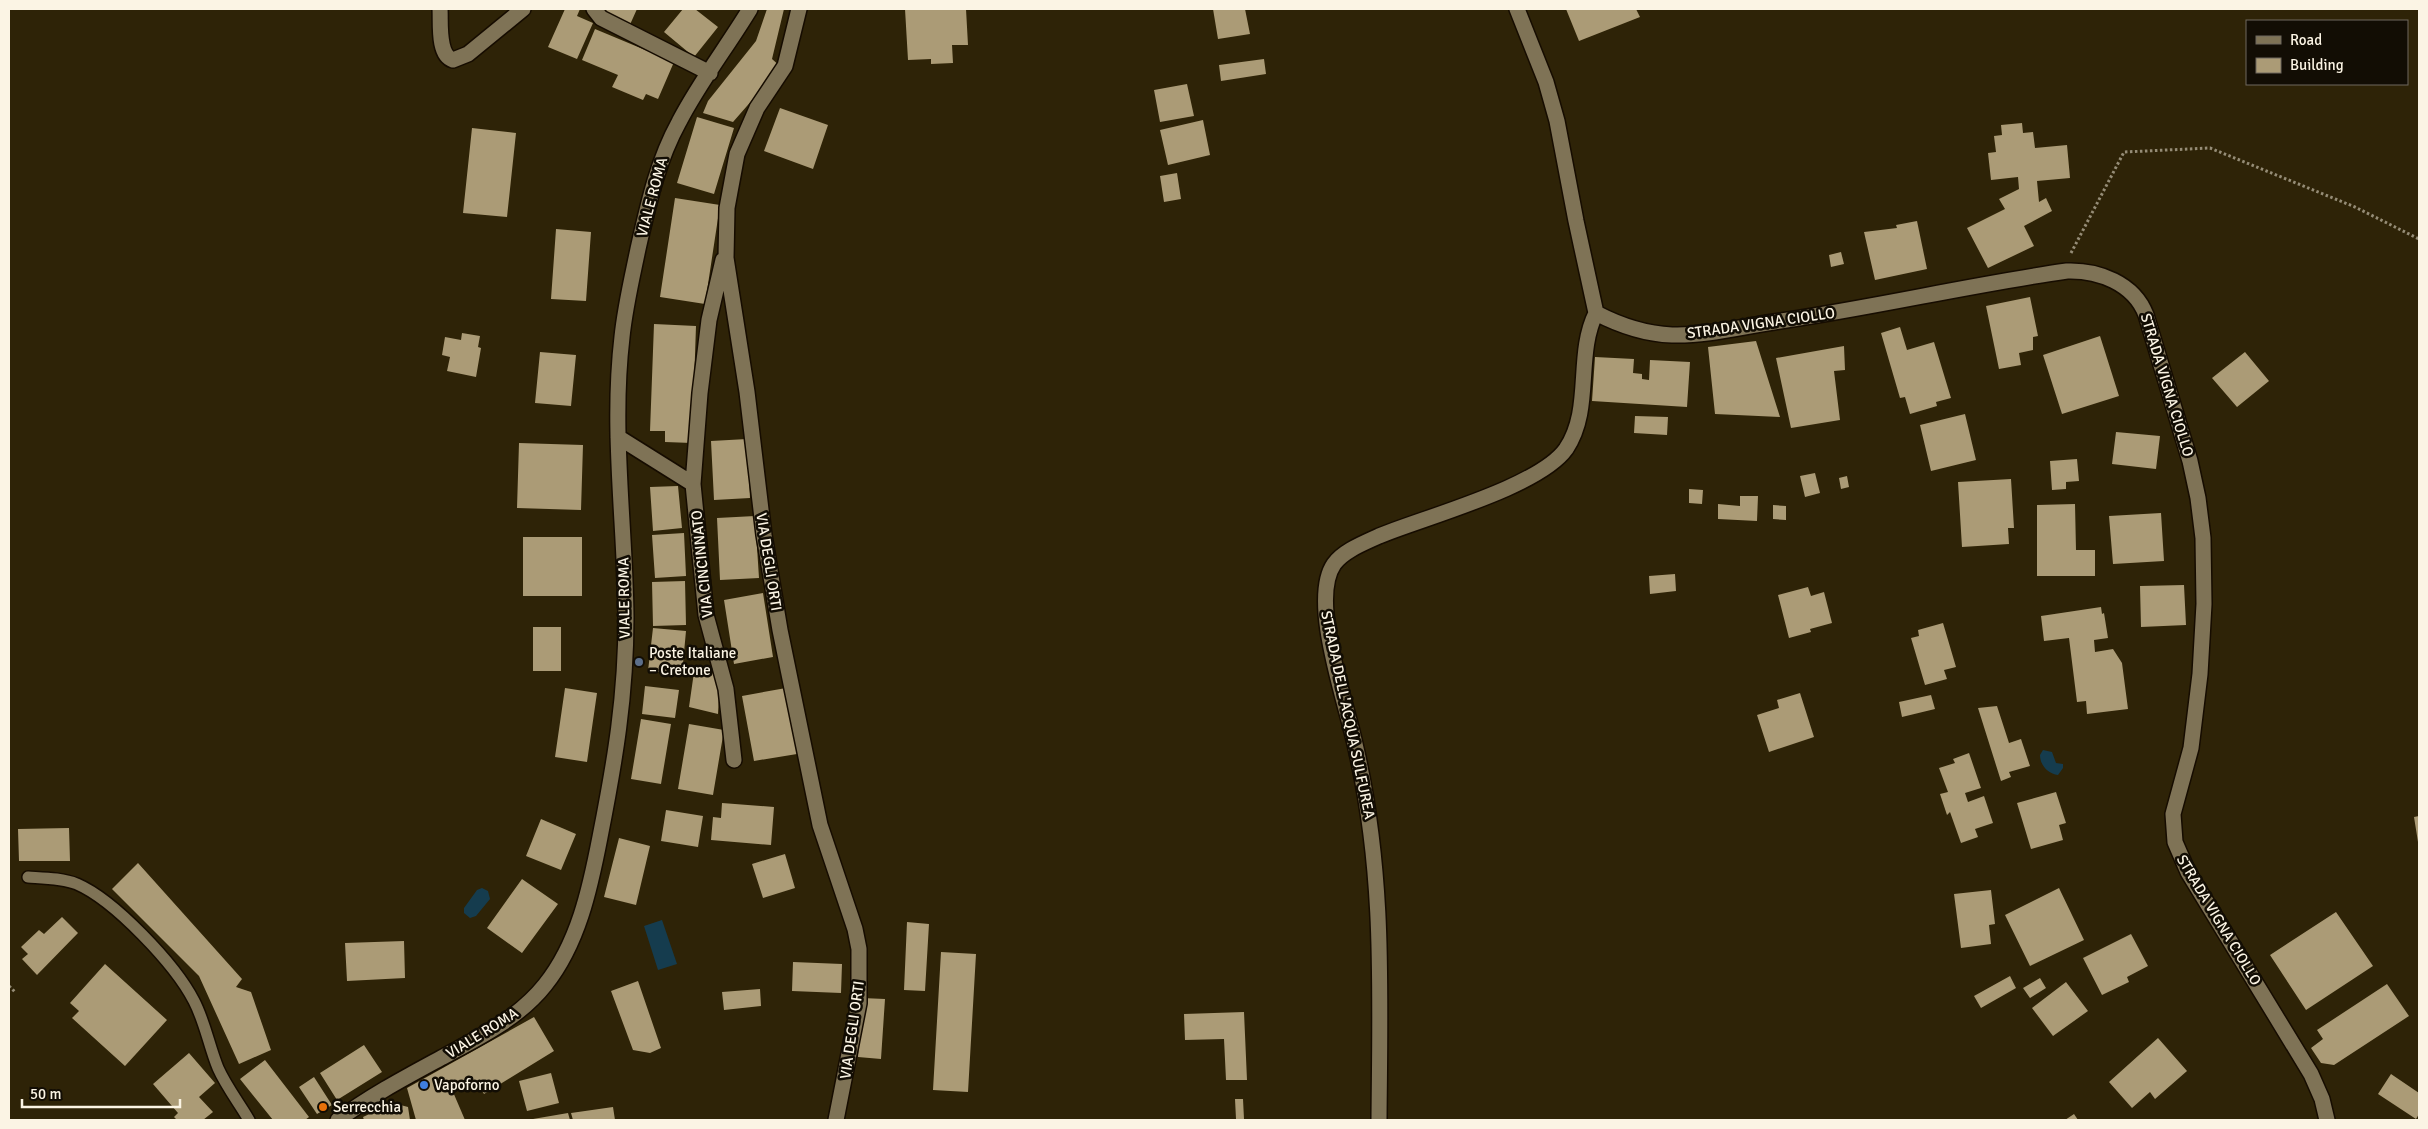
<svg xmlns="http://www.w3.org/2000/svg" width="2428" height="1129" font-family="Signika,sans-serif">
	<rect width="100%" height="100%" fill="#2e2307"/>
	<!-- water -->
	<path fill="#153c4e" d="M 2043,750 L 2052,752 L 2056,763 L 2063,764 L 2063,768 L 2058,775 C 2048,774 2040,765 2040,755 Z
		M 482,888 L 488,891 L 490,899 L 476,916 L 470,918 L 464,913 L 464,908 L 477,890 Z
		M 662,920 L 677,964 L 658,970 L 644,926 Z"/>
	<!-- building -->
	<path fill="#ab9b76" d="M 565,9 L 580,9 L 577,16 L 593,23 L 577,59 L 548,47 Z
		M 605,9 L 637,9 L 628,29 L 601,17 Z
		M 683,9 L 695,9 L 718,27 L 694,57 L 664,32 Z
		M 767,9 L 784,9 L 772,59 L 781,67 L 733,122 L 703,113 L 708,101 L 756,41 Z
		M 905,9 L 966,9 L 968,45 L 952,45 L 953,63 L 931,64 L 931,59 L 908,60 Z
		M 1213,9 L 1245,9 L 1250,34 L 1218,39 Z
		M 1566,9 L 1636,9 L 1640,17 L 1579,41 Z
		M 595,29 L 674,62 L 658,99 L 646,94 L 643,100 L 612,87 L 618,75 L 582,60 Z
		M 1264,59 L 1266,74 L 1221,81 L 1219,65 Z
		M 1187,84 L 1194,116 L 1160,122 L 1154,90 Z
		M 780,108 L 828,125 L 813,169 L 764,151 Z
		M 697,117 L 734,128 L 714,194 L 677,183 Z
		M 1203,120 L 1210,155 L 1168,165 L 1160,130 Z
		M 2022,123 L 2023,133 L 2033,132 L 2035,148 L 2067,145 L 2070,178 L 2037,181 L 2039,202 L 2046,198 L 2052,211 L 2024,226 L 2034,246 L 1988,268 L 1967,228 L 2005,209 L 1999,199 L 2019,189 L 2018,177 L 1991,180 L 1988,153 L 1996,152 L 1994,136 L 2002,135 L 2001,125 Z
		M 472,128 L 516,133 L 507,217 L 463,213 Z
		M 1177,173 L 1181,199 L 1164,202 L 1160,176 Z
		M 675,198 L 720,205 L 705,304 L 660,297 Z
		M 1917,221 L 1927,269 L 1875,280 L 1864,232 L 1897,228 L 1896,225 Z
		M 556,229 L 591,232 L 586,301 L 551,299 Z
		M 1841,252 L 1844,264 L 1831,267 L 1829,255 Z
		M 2030,297 L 2038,336 L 2033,337 L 2033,350 L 2019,353 L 2021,365 L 1999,369 L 1986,306 Z
		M 654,324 L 696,326 L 692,443 L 665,442 L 665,431 L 650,431 Z
		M 1900,327 L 1907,350 L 1934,342 L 1951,398 L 1936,402 L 1937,406 L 1910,414 L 1905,397 L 1900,398 L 1881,333 Z
		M 462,333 L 480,336 L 478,347 L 481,348 L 476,377 L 447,371 L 450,357 L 442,355 L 445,337 L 461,340 Z
		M 2100,336 L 2119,396 L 2062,414 L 2043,355 Z
		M 1756,341 L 1780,417 L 1715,414 L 1708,347 Z
		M 1844,346 L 1845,370 L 1834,371 L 1840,420 L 1791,428 L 1776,358 Z
		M 540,352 L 576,355 L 571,406 L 535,403 Z
		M 2245,352 L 2269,381 L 2237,407 L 2212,378 Z
		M 1595,357 L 1634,359 L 1633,373 L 1642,374 L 1642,379 L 1649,380 L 1650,360 L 1690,362 L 1687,407 L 1592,401 Z
		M 1965,414 L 1976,460 L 1931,471 L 1920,425 Z
		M 1635,416 L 1668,417 L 1667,435 L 1634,433 Z
		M 2116,432 L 2160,436 L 2156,469 L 2112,464 Z
		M 747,439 L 750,498 L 714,500 L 711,441 Z
		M 519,443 L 583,445 L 581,510 L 517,508 Z
		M 2077,459 L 2079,481 L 2066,482 L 2066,489 L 2052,490 L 2050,461 Z
		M 1815,473 L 1820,493 L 1805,497 L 1800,476 Z
		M 1847,476 L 1849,487 L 1841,489 L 1839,478 Z
		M 2011,479 L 2014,528 L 2008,528 L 2009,544 L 1962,547 L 1958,482 Z
		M 678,486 L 682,528 L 653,531 L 650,487 Z
		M 1689,489 L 1703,490 L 1702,504 L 1689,503 Z
		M 1740,496 L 1758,496 L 1757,521 L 1718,519 L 1718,504 L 1740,506 Z
		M 2075,504 L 2076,550 L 2095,550 L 2095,576 L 2037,576 L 2037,505 Z
		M 1773,505 L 1786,506 L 1786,520 L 1773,519 Z
		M 2161,513 L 2164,561 L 2113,564 L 2109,516 Z
		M 755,516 L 759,578 L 720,580 L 717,518 Z
		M 684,533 L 686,576 L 655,578 L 652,535 Z
		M 523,537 L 582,537 L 582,596 L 523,596 Z
		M 1675,574 L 1676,591 L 1650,594 L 1649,576 Z
		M 685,581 L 686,625 L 653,626 L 652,582 Z
		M 2184,585 L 2186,625 L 2141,627 L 2140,586 Z
		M 1808,587 L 1811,596 L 1824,592 L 1832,623 L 1810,629 L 1811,632 L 1789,638 L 1778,595 Z
		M 763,593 L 773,657 L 734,664 L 724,600 Z
		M 2101,607 L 2102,614 L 2104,613 L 2108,638 L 2094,640 L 2095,652 L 2113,649 L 2122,663 L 2128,709 L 2087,714 L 2086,701 L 2077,702 L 2069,638 L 2044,641 L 2041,616 Z
		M 1943,623 L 1956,667 L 1944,670 L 1947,679 L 1925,685 L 1911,638 L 1919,636 L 1918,630 Z
		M 533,627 L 561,627 L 561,671 L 533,671 Z
		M 653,628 L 686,631 L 682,674 L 648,671 Z
		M 694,672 L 720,674 L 718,714 L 689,707 Z
		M 645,686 L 679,690 L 675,718 L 642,714 Z
		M 565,688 L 597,693 L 587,762 L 555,757 Z
		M 786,688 L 797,754 L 754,761 L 742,696 Z
		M 1800,693 L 1814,737 L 1769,752 L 1757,715 L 1779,708 L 1777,700 Z
		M 1931,695 L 1935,709 L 1902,717 L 1899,702 Z
		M 1997,706 L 2009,743 L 2021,739 L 2030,766 L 2009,772 L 2011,777 L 2001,781 L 1978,708 Z
		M 641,719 L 671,724 L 661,784 L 631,779 Z
		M 689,724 L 724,730 L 713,795 L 678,789 Z
		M 1969,753 L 1981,788 L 1965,793 L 1968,802 L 1984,796 L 1993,823 L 1975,829 L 1978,837 L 1961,843 L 1950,812 L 1947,815 L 1940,794 L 1948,792 L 1939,768 L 1955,763 L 1953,759 Z
		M 2056,792 L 2066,823 L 2059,825 L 2063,840 L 2031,849 L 2017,803 Z
		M 722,803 L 774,807 L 771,845 L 711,840 L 713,817 L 721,818 Z
		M 666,810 L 703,816 L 698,847 L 661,841 Z
		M 2419,816 L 2419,842 L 2418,842 L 2414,817 Z
		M 541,819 L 576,834 L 561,870 L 526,856 Z
		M 69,828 L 70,861 L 19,861 L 18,829 Z
		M 619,838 L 650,846 L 636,905 L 604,897 Z
		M 785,854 L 795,888 L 763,898 L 752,864 Z
		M 138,863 L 242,979 L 236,987 L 251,992 L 271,1050 L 239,1064 L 199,976 L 112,889 Z
		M 522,879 L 558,904 L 522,953 L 487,928 Z
		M 2059,888 L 2084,940 L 2030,966 L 2005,915 Z
		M 1991,890 L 1995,924 L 1989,925 L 1991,944 L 1961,948 L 1954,894 Z
		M 2336,912 L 2373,966 L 2306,1010 L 2270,955 Z
		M 62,917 L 78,933 L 37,975 L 22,959 L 28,954 L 21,947 L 39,930 L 44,934 Z
		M 907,922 L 929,924 L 925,991 L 904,990 Z
		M 2131,934 L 2148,966 L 2127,977 L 2129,982 L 2102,995 L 2083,958 Z
		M 404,941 L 405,978 L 347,981 L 345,943 Z
		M 941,952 L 976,954 L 968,1092 L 933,1090 Z
		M 793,962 L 842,964 L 841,993 L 792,991 Z
		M 105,964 L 167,1020 L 125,1066 L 72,1018 L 79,1011 L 70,1003 Z
		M 2010,976 L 2016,988 L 1981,1008 L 1974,996 Z
		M 2040,978 L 2046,988 L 2030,998 L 2023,988 Z
		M 638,981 L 661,1048 L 650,1053 L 633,1050 L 611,991 Z
		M 2066,982 L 2088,1011 L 2053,1036 L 2032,1008 Z
		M 2387,984 L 2409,1016 L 2334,1065 L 2321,1063 L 2311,1048 L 2323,1039 L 2317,1030 Z
		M 760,989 L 761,1006 L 724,1010 L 722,992 Z
		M 862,998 L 885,999 L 881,1059 L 858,1057 Z
		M 1244,1012 L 1247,1080 L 1226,1080 L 1224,1039 L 1185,1040 L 1184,1014 Z
		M 534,1017 L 554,1051 L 484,1094 L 476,1081 L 453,1092 L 465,1120 L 416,1120 L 407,1088 Z
		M 2158,1038 L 2187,1071 L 2155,1099 L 2150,1092 L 2132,1108 L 2109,1082 Z
		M 364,1045 L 382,1072 L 337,1100 L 320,1073 Z
		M 189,1053 L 215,1083 L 199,1097 L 213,1112 L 203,1120 L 177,1120 L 174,1117 L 178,1113 L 153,1084 Z
		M 265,1060 L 309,1117 L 305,1120 L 273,1120 L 240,1079 Z
		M 551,1073 L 559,1103 L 527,1111 L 519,1081 Z
		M 2391,1074 L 2419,1093 L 2419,1114 L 2416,1119 L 2378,1094 Z
		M 314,1077 L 332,1105 L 317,1114 L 299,1087 Z
		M 1235,1099 L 1243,1099 L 1244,1119 L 1236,1119 Z
		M 393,1103 L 408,1107 L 410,1120 L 364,1120 L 363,1117 Z
		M 613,1107 L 615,1120 L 573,1120 L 571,1113 Z
		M 568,1113 L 570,1120 L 533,1120 L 533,1119 Z
		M 2074,1114 L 2078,1120 L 2065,1120 Z"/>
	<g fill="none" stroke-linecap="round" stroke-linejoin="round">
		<!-- lane casing -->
		<g stroke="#160c00" stroke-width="14">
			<path id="lane" d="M 28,877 C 44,878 62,878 77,884 C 114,900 175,964 194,1001 C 205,1022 209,1046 218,1068 C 226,1086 239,1103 249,1120"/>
		</g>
		<!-- street casing -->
		<g stroke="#160c00" stroke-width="18">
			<path id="street" d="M 440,9 C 441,22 437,55 453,60 L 468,54 L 523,9
				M 594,9 L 601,18 L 710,73
				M 799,9 L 785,66 L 757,108 L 737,154 L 727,208 L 726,258 L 747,392 L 764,535 L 780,630 L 820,825 L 855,929 L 859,949 L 859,1003 L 836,1120
				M 1517,9 L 1546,82 L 1557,121 L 1576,221 L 1596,313 C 1619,325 1646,334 1672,335 C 1706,336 1741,327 1774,322 C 1872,308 1969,285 2067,271 C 2098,270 2134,283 2146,315 L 2190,461 L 2198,498 L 2203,538 L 2204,604 L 2200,674 L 2191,748 L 2173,814 L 2175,842 L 2188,872 L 2311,1074 L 2322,1099 L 2327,1120
				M 723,260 L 709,320 L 700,393 L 693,484 L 706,615 L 726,689 L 734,760
				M 618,437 L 693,484
				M 338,1120 C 370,1096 406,1077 441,1058 C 478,1038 518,1019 545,985 C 578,944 590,889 600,837 C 615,761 626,696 626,617 C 625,523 611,430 622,337 C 625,307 632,278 638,249 C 648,205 657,162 679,122 C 699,83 727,47 750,9
				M 1379,1120 C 1380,990 1385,872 1355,744 C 1346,702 1309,600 1334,564 C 1343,551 1364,543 1379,536 C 1425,517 1539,487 1566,449 C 1593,409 1575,355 1596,313"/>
		</g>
		<!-- path -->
		<path stroke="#958c76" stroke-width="3" stroke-dasharray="2.5 2.5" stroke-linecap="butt" d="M 2071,253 L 2124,152 L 2210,148 L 2355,207 L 2419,239
			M 9,986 L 15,992"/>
		<!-- lane -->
		<use href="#lane" stroke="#7f7356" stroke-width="11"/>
		<!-- street -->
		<use href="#street" stroke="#7f7356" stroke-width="15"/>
	</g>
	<!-- markers -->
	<circle fill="#5c6f8a" stroke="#120d04" stroke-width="2" cx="639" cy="662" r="5"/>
	<circle fill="#3f7fe0" stroke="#120d04" stroke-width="2" cx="424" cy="1085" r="5"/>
	<circle fill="#e8710a" stroke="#120d04" stroke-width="2" cx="323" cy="1107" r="5"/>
	<g text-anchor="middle" stroke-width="5" stroke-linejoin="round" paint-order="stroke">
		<!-- street labels -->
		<g font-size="15" fill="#fbf4e4" stroke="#120d04">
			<text transform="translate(652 197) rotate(-75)" y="5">VIALE ROMA</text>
			<text transform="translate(1761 323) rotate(-8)" y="5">STRADA VIGNA CIOLLO</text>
			<text transform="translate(2167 385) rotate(73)" y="5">STRADA VIGNA CIOLLO</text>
			<text transform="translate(769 562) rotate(81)" y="5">VIA DEGLI ORTI</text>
			<text transform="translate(702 564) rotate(-96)" y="5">VIA CINCINNATO</text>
			<text transform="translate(624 598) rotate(-91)" y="5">VIALE ROMA</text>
			<text transform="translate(1348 715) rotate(78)" y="5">STRADA DELL'ACQUA SULFUREA</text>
			<text transform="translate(2219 920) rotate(59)" y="5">STRADA VIGNA CIOLLO</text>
			<text transform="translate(852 1030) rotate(-82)" y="5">VIA DEGLI ORTI</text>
			<text transform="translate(482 1033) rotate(-32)" y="5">VIALE ROMA</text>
		</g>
		<!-- poi labels -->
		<g font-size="15" fill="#fbf4e4" stroke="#120d04" text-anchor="start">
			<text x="649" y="658">Poste Italiane<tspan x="649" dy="17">– Cretone</tspan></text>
			<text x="434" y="1090">Vapoforno</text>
			<text x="333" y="1112">Serrecchia</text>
		</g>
	</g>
	<!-- border -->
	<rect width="2428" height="1129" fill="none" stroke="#fbf4e4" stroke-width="20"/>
	<!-- legend -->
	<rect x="2246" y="20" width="162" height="65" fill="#120d04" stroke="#6f695e"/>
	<rect x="2256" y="36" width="25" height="8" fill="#7f7356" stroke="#6f695e"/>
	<text x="2290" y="45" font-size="15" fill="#fbf4e4">Road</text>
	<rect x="2256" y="58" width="25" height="15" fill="#ab9b76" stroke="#6f695e"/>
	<text x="2290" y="70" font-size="15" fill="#fbf4e4">Building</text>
	<!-- scale -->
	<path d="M22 1099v8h158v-8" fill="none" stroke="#fbf4e4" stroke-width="2.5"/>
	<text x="30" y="1099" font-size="15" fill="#fbf4e4" stroke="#120d04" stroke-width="4" paint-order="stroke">50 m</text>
</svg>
